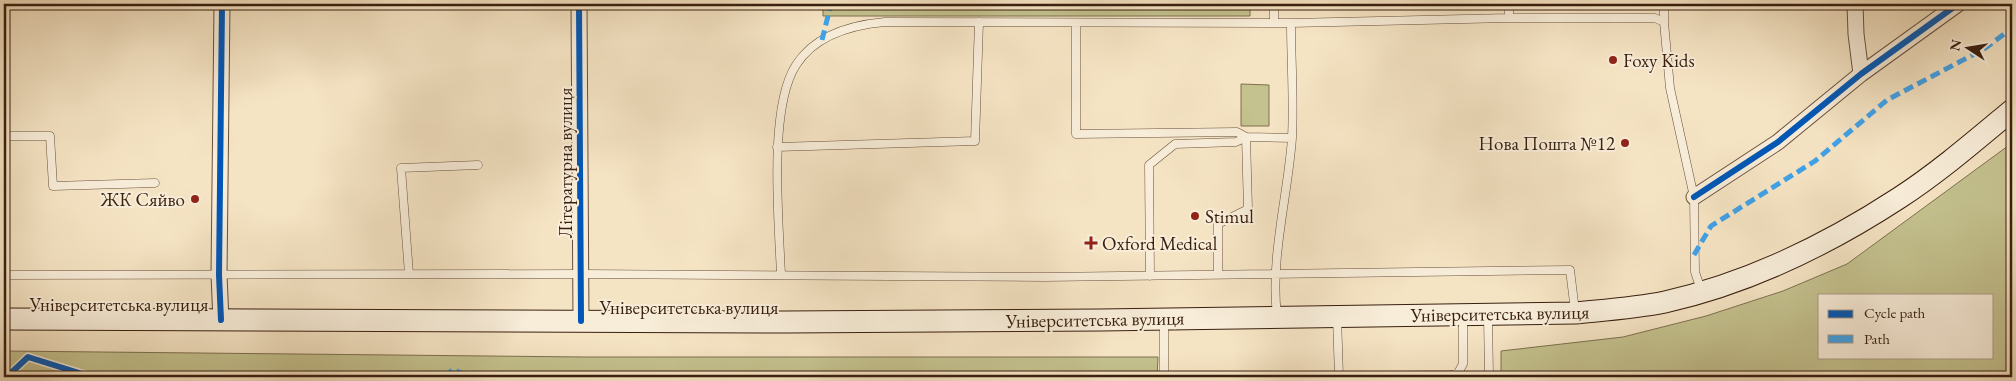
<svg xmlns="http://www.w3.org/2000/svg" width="2016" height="381" font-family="'EB Garamond',serif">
	<rect width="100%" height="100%" fill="#f5e4c4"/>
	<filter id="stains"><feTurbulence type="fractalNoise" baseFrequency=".004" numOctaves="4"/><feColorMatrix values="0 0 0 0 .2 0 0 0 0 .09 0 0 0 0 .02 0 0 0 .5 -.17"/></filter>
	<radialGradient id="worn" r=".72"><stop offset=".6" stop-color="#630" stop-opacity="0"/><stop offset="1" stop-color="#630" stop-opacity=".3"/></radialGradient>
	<!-- green -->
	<path fill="#c4c28f" stroke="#7e704f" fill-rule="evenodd" d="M 823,4 L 1250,4 L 1250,16 L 823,16 Z
		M 1241,84 L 1269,85 L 1269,126 L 1241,126 Z
		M 2012,143 L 2012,377 L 1501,377 L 1501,351 L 1623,337 L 1706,316 L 1783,291 L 1847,264 ZM 1820,295 L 1992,295 L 1992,357 L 1820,357 Z
		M 4,351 L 584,357 L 1158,357 L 1157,377 L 4,377 Z"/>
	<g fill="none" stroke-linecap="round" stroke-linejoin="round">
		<!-- service casing -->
		<g stroke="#68503c" stroke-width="9">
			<path id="service" d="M 1274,4 L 1274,23
				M 1509,4 L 1509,18 L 1655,18 L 1664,22 L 1670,88 L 1694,197 L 1695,272 L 1701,290
				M 1664,22 L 1664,4
				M 1076,24 L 1076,134 L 1237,132 L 1246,137 L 1248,209 L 1218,224 L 1218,274
				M 4,136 L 50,136 L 53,186 L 155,183
				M 777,147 L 975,141 L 979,22
				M 409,274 L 401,168 L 478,165
				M 4,275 L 581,274 L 1044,277 L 1570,270 L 1575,311
				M 781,275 C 779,223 768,108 796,65 C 815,35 851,25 885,22 L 1291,23 L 1509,18
				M 1150,276 L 1149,165 L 1175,144 L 1236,142 L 1246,137 L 1292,138
				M 1277,315 C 1270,259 1288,195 1292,138 C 1294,100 1291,61 1291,23
				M 1488,316 L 1489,377
				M 1337,317 L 1339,377
				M 1164,377 L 1164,320
				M 1258,377 L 1451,375 L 1458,373 L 1463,364 L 1463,316"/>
		</g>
		<!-- minor casing -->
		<g stroke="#68503c" stroke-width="17">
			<path id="minor" d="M 579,4 L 581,321
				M 1855,4 L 1856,34 L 1861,74
				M 1694,197 L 1778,142 L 1861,74 L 1958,4
				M 221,320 L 219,275 L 222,4"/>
		</g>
		<!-- secondary casing -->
		<g stroke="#391f0f" stroke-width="23">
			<path id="secondary" d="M 4,319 L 785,322 L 1101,320 L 1575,313 C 1605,310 1636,308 1665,302 C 1749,283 1827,245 1899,198 C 1939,172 1976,140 2012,110"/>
		</g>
		<!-- service -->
		<use href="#service" stroke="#f8edd9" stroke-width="8"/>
		<!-- minor -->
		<use href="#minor" stroke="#f8edd9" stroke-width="15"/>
		<!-- secondary -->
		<use href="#secondary" stroke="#f8edd9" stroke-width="21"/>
		<!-- quiet -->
		<path stroke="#3fa2ea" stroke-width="5" stroke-dasharray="10 5" stroke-linecap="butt" d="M 822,40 L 831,4
			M 1694,255 L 1711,226 L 1815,161 L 1887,100 L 1984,49 L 2012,28
			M 119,377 L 157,374 L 170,377
			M 445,377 L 453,369 L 469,377"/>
		<!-- cycleway casing -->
		<g stroke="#f8edd9" stroke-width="9">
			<path id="cycleway" d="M 579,4 L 581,321
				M 1694,197 L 1778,142 L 1861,74 L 1958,4
				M 221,320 L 219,275 L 222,4
				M 4,372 L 11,373 L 28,357 L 92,377"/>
		</g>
		<!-- cycleway -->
		<use href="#cycleway" stroke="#0057b8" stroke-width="6"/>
	</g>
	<!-- markers -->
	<g fill="#8f2418" stroke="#f8edd9" stroke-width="2">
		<circle cx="1613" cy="60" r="5"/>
		<circle cx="1625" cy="143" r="5"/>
		<circle cx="195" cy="199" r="5"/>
		<circle cx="1195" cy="216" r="5"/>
		<path d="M1088.5 235.5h5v5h5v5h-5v5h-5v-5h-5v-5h5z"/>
	</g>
	<g text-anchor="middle" stroke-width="4" stroke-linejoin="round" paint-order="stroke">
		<!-- poi labels -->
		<g font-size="19" fill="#391f0f" stroke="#f8edd9" text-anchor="start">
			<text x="1623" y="67">Foxy Kids</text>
			<text x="1615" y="150" text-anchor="end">Нова Пошта №12</text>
			<text x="185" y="206" text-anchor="end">ЖК Сяйво</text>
			<text x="1205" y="223">Stimul</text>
			<text x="1102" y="250">Oxford Medical</text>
		</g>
		<!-- street labels -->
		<g font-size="19" fill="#391f0f" stroke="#f8edd9">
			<text transform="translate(565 163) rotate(-90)" y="7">Літературна вулиця</text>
			<text x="119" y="311">Університетська вулиця</text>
			<text x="689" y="314">Університетська вулиця</text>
			<text transform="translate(1500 313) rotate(-1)" y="7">Університетська вулиця</text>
			<text transform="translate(1095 319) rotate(-1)" y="7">Університетська вулиця</text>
		</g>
	</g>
	<!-- margin -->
	<rect width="2016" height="381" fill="none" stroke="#f5e4c4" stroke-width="20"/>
	<rect x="5" y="5" width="2006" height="371" fill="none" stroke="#391f0f" stroke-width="2.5"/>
	<rect x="10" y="10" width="1996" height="361" fill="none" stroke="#391f0f"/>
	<!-- legend -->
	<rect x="1818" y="294" width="175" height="65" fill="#f8edd9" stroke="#ac9b88"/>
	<rect x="1828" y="310" width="25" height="8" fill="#0057b8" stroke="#ac9b88"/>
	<text x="1864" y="318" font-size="15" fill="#391f0f">Cycle path</text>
	<rect x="1828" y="335" width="25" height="8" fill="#3fa2ea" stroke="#ac9b88"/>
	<text x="1864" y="344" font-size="15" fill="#391f0f">Path</text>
	<!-- north arrow -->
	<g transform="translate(1968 48) rotate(282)" stroke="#f8edd9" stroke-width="4" paint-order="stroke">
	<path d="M0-4L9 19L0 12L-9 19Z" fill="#391f0f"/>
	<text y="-8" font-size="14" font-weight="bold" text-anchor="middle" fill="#391f0f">N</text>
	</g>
	<rect width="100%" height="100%" filter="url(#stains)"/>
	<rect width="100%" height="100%" fill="url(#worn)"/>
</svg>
